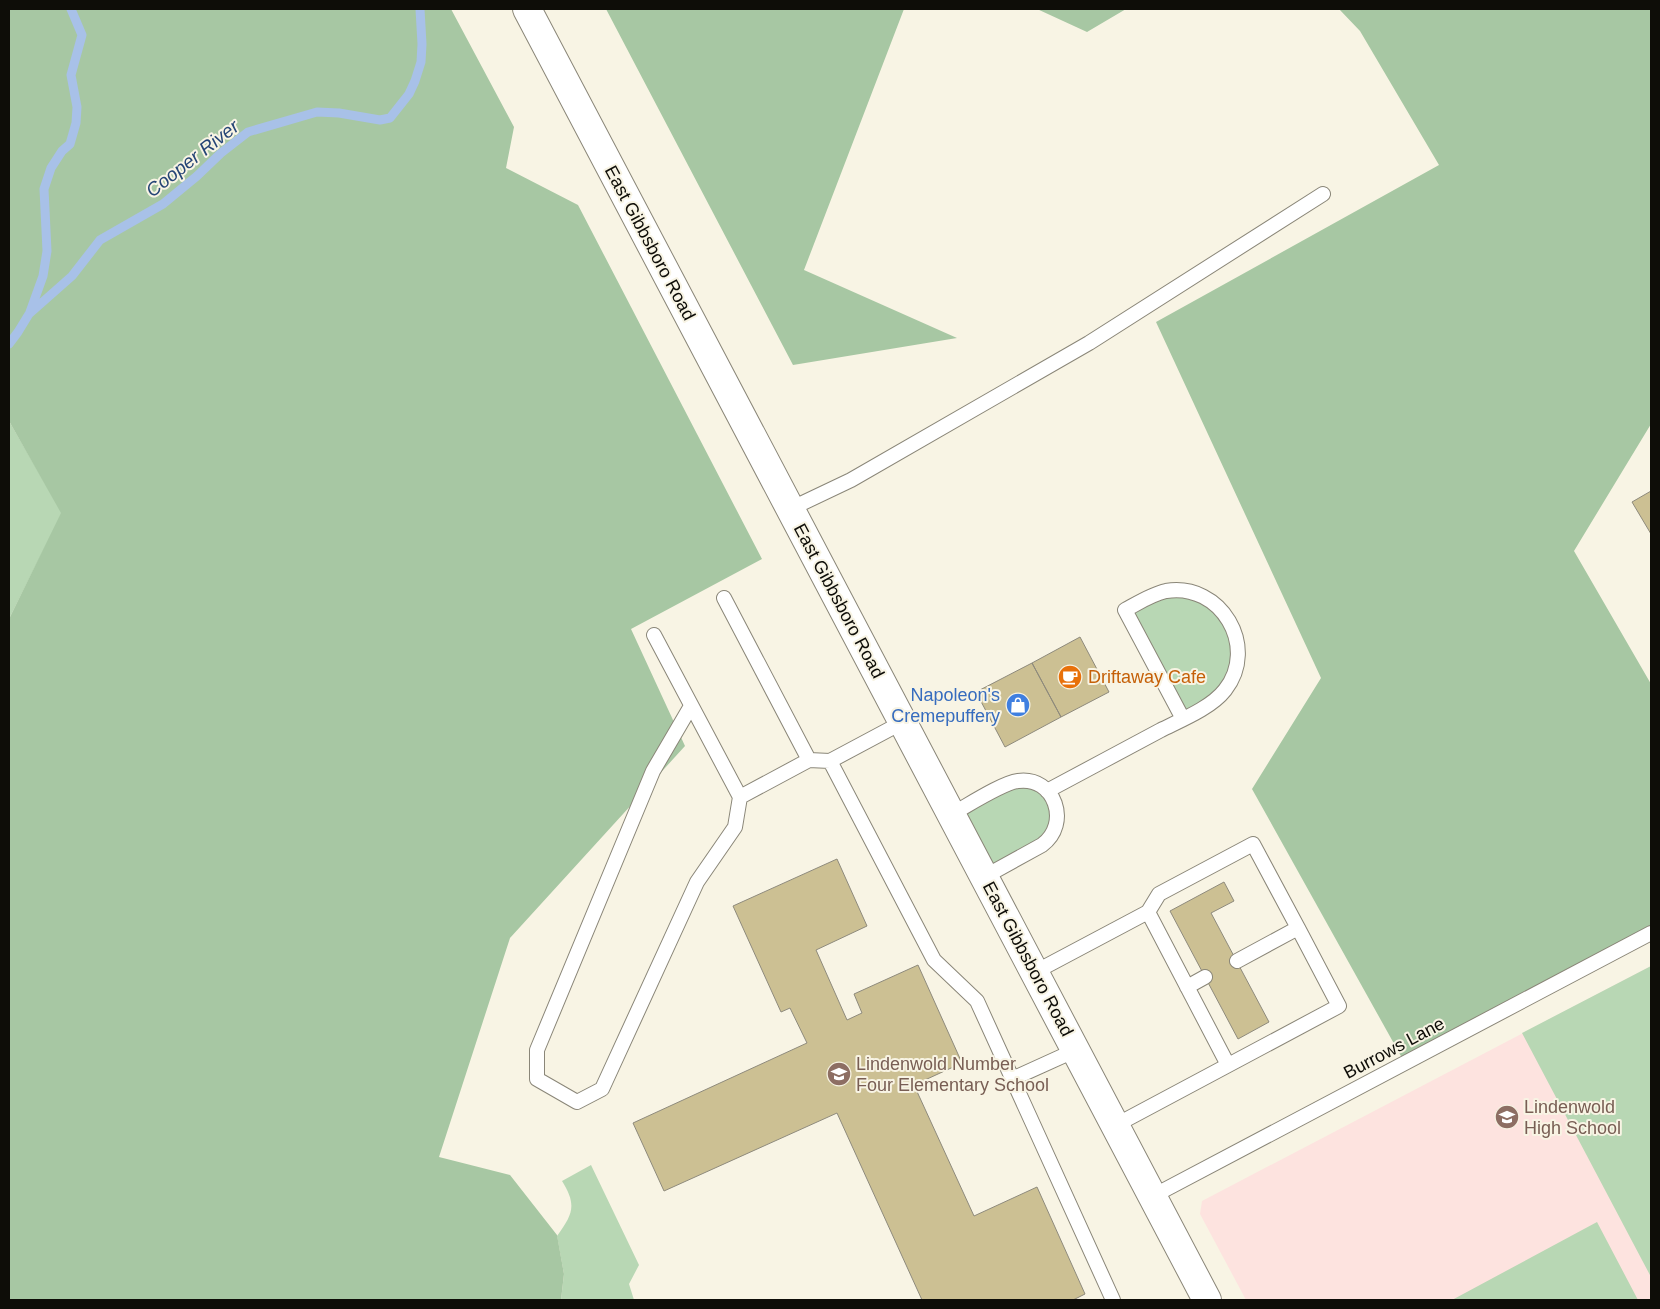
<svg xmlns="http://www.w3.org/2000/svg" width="1660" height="1309" font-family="Helvetica,sans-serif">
	<rect width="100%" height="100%" fill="#f8f4e4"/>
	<!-- education -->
	<path fill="#fde3df" d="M 1651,966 L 1651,1300 L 1246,1300 L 1200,1214 L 1202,1201 Z"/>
	<!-- green -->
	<path fill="#b8d7b4" d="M 9,421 L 62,513 L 9,619 Z
		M 1192,592 L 1234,629 L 1232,679 L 1183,719 L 1125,610 L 1154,595 Z
		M 1010,783 L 1047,791 L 1056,828 L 984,877 L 952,814 Z
		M 1651,966 L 1651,1277 L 1522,1033 Z
		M 591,1165 L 639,1265 L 629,1284 L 634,1300 L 561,1300 L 564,1274 L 557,1236 C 573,1214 577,1205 562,1181 Z
		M 1597,1222 L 1638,1300 L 1452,1300 Z"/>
	<!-- forest -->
	<path fill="#a7c7a3" d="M 9,9 L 451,9 L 514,127 L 506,168 L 578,205 L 762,559 L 631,629 L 685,746 L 510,938 L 439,1157 L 510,1175 L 557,1235 L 564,1274 L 561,1300 L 9,1300 L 9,619 L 61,513 L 9,421 Z
		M 606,9 L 904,9 L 804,270 L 957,338 L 793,365 Z
		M 1037,9 L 1126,9 L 1087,32 Z
		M 1339,9 L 1651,9 L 1651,424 L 1574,551 L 1651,684 L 1651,932 L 1402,1058 L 1252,789 L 1321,678 L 1156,322 L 1439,165 L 1360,31 Z"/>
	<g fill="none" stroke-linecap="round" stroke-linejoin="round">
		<!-- stream -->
		<path stroke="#a8c1e8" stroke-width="9" d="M 30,312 L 43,276 L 47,251 L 44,189 L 51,168 L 62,151 L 70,144 L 76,123 L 77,107 L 71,75 L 82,35 L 71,9
			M 9,344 L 18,332 L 29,314 L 72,276 L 100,240 L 163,204 L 197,176 L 221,153 L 248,132 L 317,112 L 339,113 L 380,120 L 390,118 L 409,94 L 415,81 L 421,62 L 422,44 L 420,9"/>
	</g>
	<!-- building -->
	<path fill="#ccc093" stroke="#8e8a7c" d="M 1651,491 L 1651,534 L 1632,502 Z
		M 1080,637 L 1109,692 L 1061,717 L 1032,663 Z
		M 1032,663 L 1061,717 L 1005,747 L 976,692 Z
		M 837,859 L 867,926 L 816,950 L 847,1020 L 862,1013 L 854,994 L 918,965 L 962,1063 L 914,1085 L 974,1216 L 1037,1187 L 1085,1294 L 1073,1300 L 922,1300 L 837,1113 L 664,1191 L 633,1123 L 807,1043 L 790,1008 L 781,1012 L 733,906 Z
		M 1224,882 L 1234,901 L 1211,913 L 1269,1022 L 1238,1039 L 1170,911 Z"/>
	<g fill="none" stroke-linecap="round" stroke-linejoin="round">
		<!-- service casing -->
		<g stroke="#8a8678" stroke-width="16">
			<path id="service" d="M 790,509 L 851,480 L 1089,343 L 1323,194
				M 724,598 L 809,760
				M 654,635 L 740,797 L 809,760 L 830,761 L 903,722
				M 691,706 L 653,771 L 537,1050 L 537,1079 L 577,1102 L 602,1089 L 697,882 L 735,827 L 740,797
				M 830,761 L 934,960 L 977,1001 L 1113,1300
				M 1047,791 C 1085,771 1123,750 1161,730 C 1181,720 1211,708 1225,690 C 1259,647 1221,582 1166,591 C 1152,594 1138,603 1125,610 L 1183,719
				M 952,814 C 967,806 1002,783 1018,781 C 1055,776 1071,824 1042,845 L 984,877
				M 1148,912 L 1159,894 L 1253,844 L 1298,928
				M 1035,972 L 1148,912 L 1228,1065
				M 1187,987 L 1205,977
				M 1012,1079 L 1076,1050
				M 1116,1125 L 1339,1006 L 1298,928 L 1237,961
				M 1153,1196 L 1651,933"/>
		</g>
		<!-- secondary casing -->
		<g stroke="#8a8678" stroke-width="30">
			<path id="secondary" d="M 527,9 L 1207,1300"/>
		</g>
		<!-- service -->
		<use href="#service" stroke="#fff" stroke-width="14"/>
		<!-- secondary -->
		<use href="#secondary" stroke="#fff" stroke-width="28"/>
	</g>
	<!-- icons -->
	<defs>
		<g id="cafe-disc" transform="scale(1.25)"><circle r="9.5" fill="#e8710a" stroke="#f8f4e4"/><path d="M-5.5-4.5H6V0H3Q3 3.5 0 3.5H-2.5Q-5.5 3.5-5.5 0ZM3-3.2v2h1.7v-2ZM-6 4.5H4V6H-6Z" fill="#fff"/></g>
		<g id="shop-disc" transform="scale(1.25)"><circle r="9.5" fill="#3f7fe0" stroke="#f8f4e4"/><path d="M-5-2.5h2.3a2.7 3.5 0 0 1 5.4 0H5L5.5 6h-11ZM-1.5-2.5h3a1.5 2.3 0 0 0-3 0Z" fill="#fff"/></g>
		<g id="school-disc" transform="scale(1.25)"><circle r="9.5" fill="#8d6e63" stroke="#f8f4e4"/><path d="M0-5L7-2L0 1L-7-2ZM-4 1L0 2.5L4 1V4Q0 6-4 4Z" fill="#fff"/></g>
	</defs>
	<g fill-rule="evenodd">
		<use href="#cafe-disc" x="1070" y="677"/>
		<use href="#shop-disc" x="1018" y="705"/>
		<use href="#school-disc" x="839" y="1074"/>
		<use href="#school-disc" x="1507" y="1117"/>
	</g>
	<g text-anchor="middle" stroke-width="4" stroke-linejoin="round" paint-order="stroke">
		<!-- street labels -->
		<g font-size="18" fill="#0e0d08" stroke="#f8f4e4">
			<text transform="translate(650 243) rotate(62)" y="6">East Gibbsboro Road</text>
			<text transform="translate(839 601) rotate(62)" y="6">East Gibbsboro Road</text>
			<text transform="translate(1028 959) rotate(62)" y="6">East Gibbsboro Road</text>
			<text transform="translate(1394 1048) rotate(-28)" y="6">Burrows Lane</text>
		</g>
		<!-- food labels -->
		<g font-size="18" fill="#c56008" stroke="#f8f4e4" text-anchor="start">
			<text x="1088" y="683">Driftaway Cafe</text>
		</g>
		<!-- shop labels -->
		<g font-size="18" fill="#366cbe" stroke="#f8f4e4" text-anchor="end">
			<text x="1000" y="701">Napoleon's<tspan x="1000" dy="21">Cremepuffery</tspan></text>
		</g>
		<!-- education labels -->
		<g font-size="18" fill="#785e54" stroke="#f8f4e4" text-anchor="start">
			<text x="856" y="1070">Lindenwold Number<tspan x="856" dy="21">Four Elementary School</tspan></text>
			<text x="1524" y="1113">Lindenwold<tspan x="1524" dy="21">High School</tspan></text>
		</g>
		<!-- water labels -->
		<g font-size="19" font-style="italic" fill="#254576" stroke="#f8f4e4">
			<text transform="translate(192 158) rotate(-38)" y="7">Cooper River</text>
		</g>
	</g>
	<!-- border -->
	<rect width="1660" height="1309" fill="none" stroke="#0e0d08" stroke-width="20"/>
</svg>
